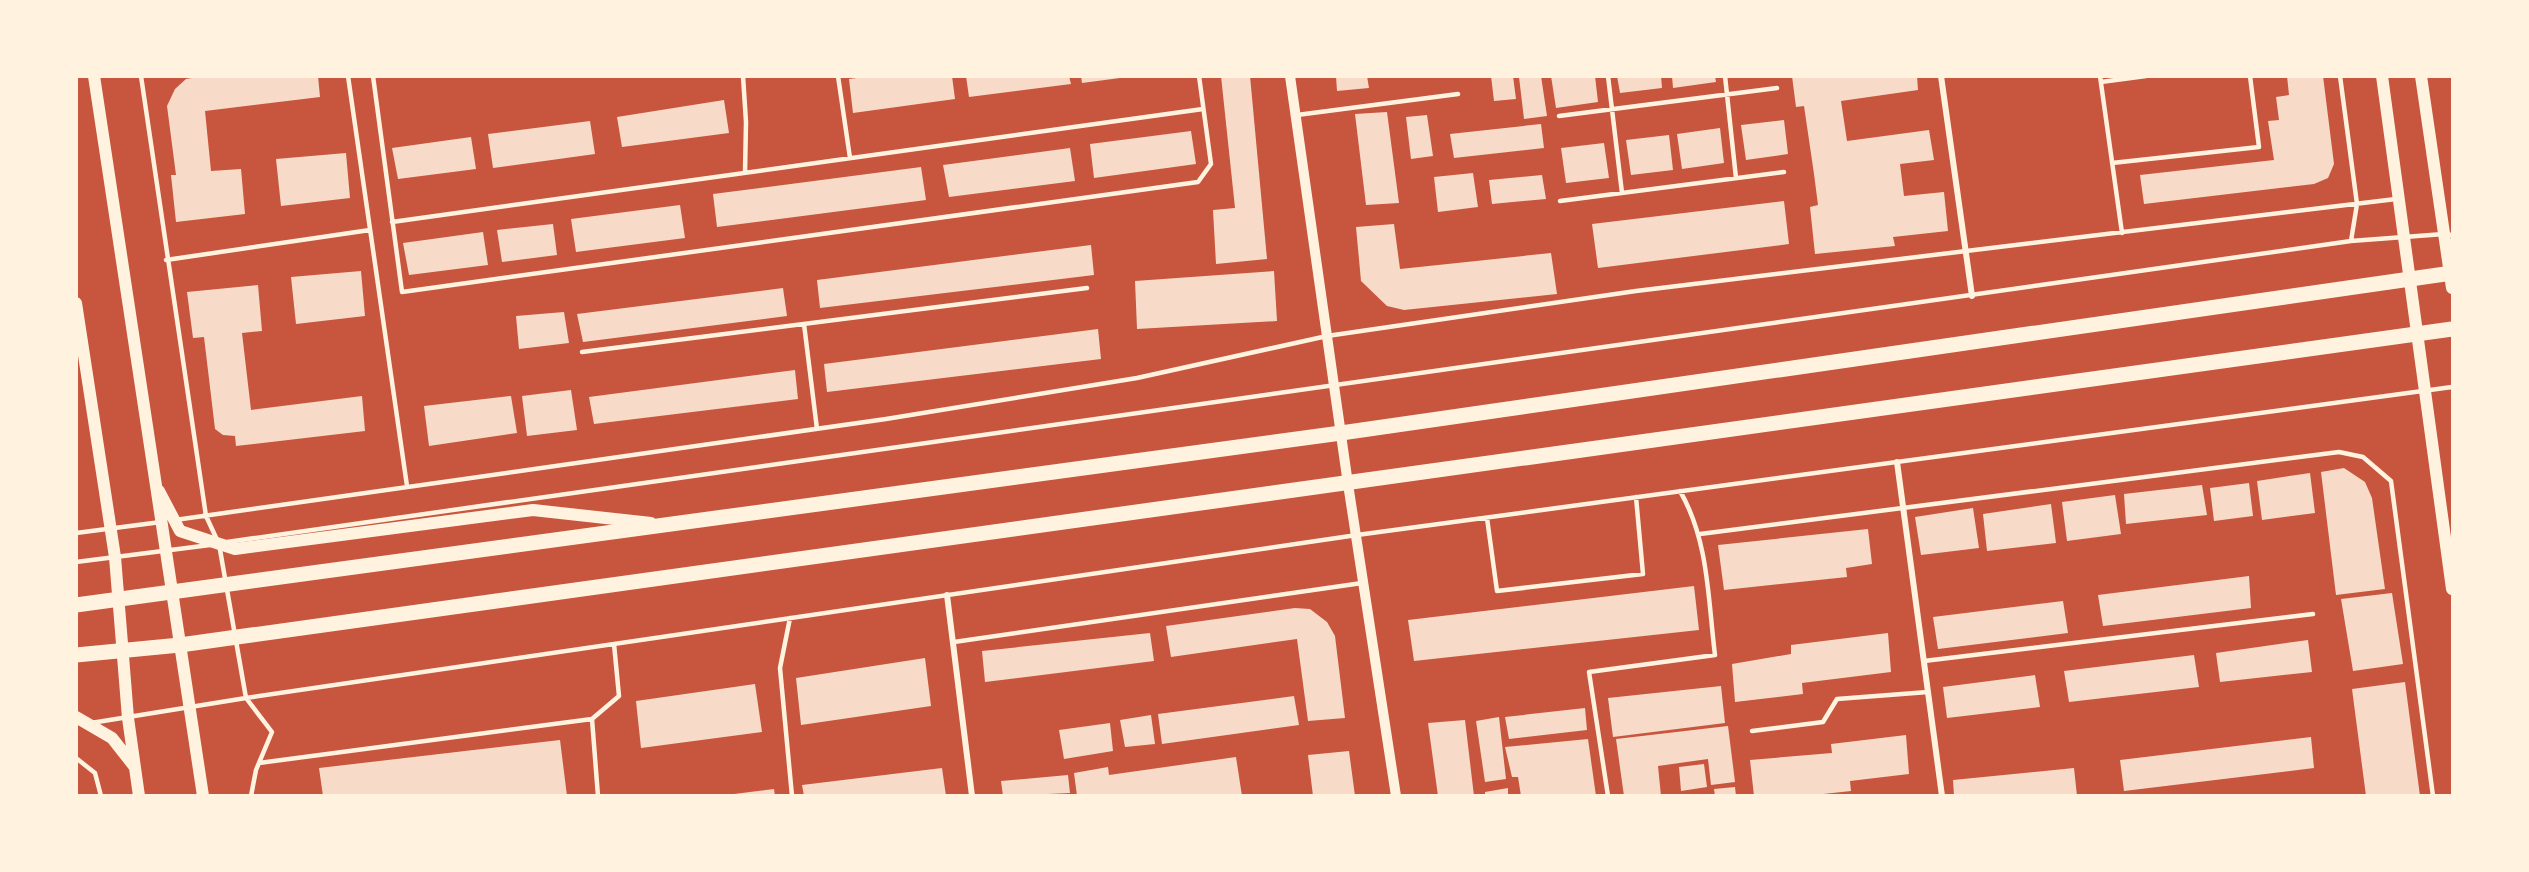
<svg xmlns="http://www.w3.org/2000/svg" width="2529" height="872" font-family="Barlow,sans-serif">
	<rect width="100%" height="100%" fill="#c8553d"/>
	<!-- building -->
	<path fill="#f7dbc8" d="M 203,76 L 318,76 L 320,97 L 205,111 L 211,171 L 241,169 L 245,214 L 176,222 L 171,175 L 176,175 L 167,106 L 175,89 L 186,79 Z
		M 872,76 L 952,76 L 955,99 L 853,113 L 849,79 Z
		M 966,76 L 1069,76 L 1071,84 L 969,97 Z
		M 1081,76 L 1120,76 L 1120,78 L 1082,83 Z
		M 1221,76 L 1250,76 L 1267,259 L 1216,264 L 1213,210 L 1235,208 Z
		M 1336,76 L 1367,76 L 1369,88 L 1337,91 Z
		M 1491,76 L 1513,76 L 1516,99 L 1494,101 Z
		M 1529,76 L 1541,76 L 1547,116 L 1524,119 L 1519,77 Z
		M 1551,76 L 1595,76 L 1598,102 L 1556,108 Z
		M 1617,76 L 1661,76 L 1662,88 L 1620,93 Z
		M 1672,76 L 1715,76 L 1716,82 L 1673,88 Z
		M 1792,76 L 1917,76 L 1918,90 L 1841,101 L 1847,141 L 1929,130 L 1934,160 L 1900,164 L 1904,196 L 1944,192 L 1948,231 L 1893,237 L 1895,246 L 1815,254 L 1810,207 L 1818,205 L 1814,174 L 1804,106 L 1796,107 Z
		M 2287,76 L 2323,76 L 2334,164 L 2328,178 L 2314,184 L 2144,204 L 2140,175 L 2274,160 L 2268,121 L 2279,120 L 2276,97 L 2289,95 Z
		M 724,100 L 729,133 L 622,147 L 617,117 Z
		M 1387,112 L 1399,203 L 1366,205 L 1355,114 Z
		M 1427,115 L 1433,156 L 1411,159 L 1406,117 Z
		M 1784,120 L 1788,154 L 1746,160 L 1741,125 Z
		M 590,121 L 595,154 L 493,168 L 488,134 Z
		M 1541,124 L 1544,148 L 1454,158 L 1450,134 Z
		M 1720,128 L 1724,163 L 1682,169 L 1677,134 Z
		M 1191,131 L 1196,164 L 1094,178 L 1090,144 Z
		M 1669,135 L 1673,170 L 1631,175 L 1626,140 Z
		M 471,137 L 476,169 L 398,179 L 392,148 Z
		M 1604,143 L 1609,178 L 1566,183 L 1561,148 Z
		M 1070,148 L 1075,181 L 949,197 L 943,165 Z
		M 346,153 L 350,198 L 281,206 L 276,159 Z
		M 921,167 L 926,200 L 717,227 L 713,194 Z
		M 1473,173 L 1478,207 L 1438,212 L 1434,177 Z
		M 1542,175 L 1546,199 L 1492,204 L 1489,180 Z
		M 1784,201 L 1789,244 L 1598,268 L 1592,224 Z
		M 680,205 L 685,238 L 576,252 L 571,219 Z
		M 553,224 L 557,255 L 502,262 L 497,230 Z
		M 1394,224 L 1400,269 L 1551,253 L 1557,294 L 1404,310 L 1387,306 L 1361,281 L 1356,227 Z
		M 483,232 L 488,265 L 409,275 L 403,243 Z
		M 1091,245 L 1094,275 L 820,308 L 817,280 Z
		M 361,271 L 365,316 L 296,324 L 291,277 Z
		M 1274,271 L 1277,321 L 1137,329 L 1135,281 Z
		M 258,285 L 262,331 L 242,333 L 251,410 L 362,396 L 365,431 L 236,446 L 235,436 L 223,435 L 215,429 L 204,337 L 193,338 L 187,292 Z
		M 783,288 L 787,316 L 583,342 L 577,314 Z
		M 564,312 L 569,343 L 519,349 L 516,316 Z
		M 1098,329 L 1101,359 L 827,392 L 824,364 Z
		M 795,370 L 798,399 L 594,424 L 589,397 Z
		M 571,390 L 577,430 L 527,436 L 522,396 Z
		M 511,396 L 517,433 L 429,446 L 424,406 Z
		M 2344,468 L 2365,482 L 2372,498 L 2385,589 L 2336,595 L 2321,472 Z
		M 2310,473 L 2315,513 L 2262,520 L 2257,481 Z
		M 2249,483 L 2253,516 L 2214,521 L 2210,488 Z
		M 2202,485 L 2207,515 L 2126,524 L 2124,494 Z
		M 2115,495 L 2121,534 L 2067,541 L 2062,502 Z
		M 2051,504 L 2056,543 L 1987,551 L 1983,514 Z
		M 1973,508 L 1979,548 L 1921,555 L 1915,517 Z
		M 1868,529 L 1872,564 L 1846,568 L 1847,577 L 1724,590 L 1718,545 Z
		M 2249,576 L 2251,608 L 2103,626 L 2098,595 Z
		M 1694,586 L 1699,630 L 1414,661 L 1408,620 Z
		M 2392,593 L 2403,664 L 2353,671 L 2341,599 Z
		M 2063,601 L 2068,633 L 1938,649 L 1933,617 Z
		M 1295,608 L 1310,609 L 1327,622 L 1335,636 L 1345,718 L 1308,721 L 1297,639 L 1171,657 L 1166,626 Z
		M 1150,633 L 1154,661 L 985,682 L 982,651 Z
		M 1888,633 L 1891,672 L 1802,683 L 1803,694 L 1735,702 L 1732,664 L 1791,654 L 1791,645 Z
		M 2308,640 L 2312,672 L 2220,682 L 2216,653 Z
		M 2194,655 L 2199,687 L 2069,702 L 2064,671 Z
		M 925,658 L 931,706 L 801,725 L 796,678 Z
		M 2035,675 L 2040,707 L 1947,718 L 1943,687 Z
		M 2405,682 L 2420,796 L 2366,796 L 2352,689 Z
		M 755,684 L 762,732 L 641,748 L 636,701 Z
		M 1721,686 L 1725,723 L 1613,737 L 1608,698 Z
		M 1294,696 L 1299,725 L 1162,744 L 1158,714 Z
		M 1585,708 L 1587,730 L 1509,739 L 1505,717 Z
		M 1151,715 L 1155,744 L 1125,747 L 1120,720 Z
		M 1499,717 L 1506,779 L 1485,782 L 1476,721 Z
		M 1465,720 L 1474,796 L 1438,796 L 1428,723 Z
		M 1110,723 L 1113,751 L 1064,759 L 1059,730 Z
		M 1728,726 L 1735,782 L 1711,785 L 1708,759 L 1658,766 L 1661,796 L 1624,796 L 1616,739 Z
		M 1906,735 L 1909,774 L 1850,781 L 1851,791 L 1805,796 L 1754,796 L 1750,760 L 1832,753 L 1831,744 Z
		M 2311,737 L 2314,768 L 2124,791 L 2120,760 Z
		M 1588,739 L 1596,796 L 1521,796 L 1518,777 L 1512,777 L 1505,747 Z
		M 560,740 L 567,796 L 323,796 L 319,768 Z
		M 1349,751 L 1355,796 L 1313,796 L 1308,755 Z
		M 1236,757 L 1242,796 L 1077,796 L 1074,773 L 1108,767 L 1109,775 Z
		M 1704,764 L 1707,787 L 1681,791 L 1679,767 Z
		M 942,768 L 946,796 L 804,796 L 802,785 Z
		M 2074,768 L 2077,796 L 1954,796 L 1953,780 Z
		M 1068,775 L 1070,793 L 1003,796 L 1001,781 Z
		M 1735,787 L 1736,796 L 1715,796 L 1714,789 Z
		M 1508,788 L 1508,796 L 1485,796 L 1485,792 Z
		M 774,789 L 775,796 L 734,796 L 734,794 Z"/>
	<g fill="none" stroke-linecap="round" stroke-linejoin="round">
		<!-- service -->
		<path stroke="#fff3e0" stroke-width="4.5" d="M 141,76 L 206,516 L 219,544 L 246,698 L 272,732 L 256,770 L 251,796
			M 348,76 L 407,486
			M 373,76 L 402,292 L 1198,182 L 1211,164 L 1199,76
			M 743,76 L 746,122 L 745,173
			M 838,76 L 850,158
			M 1608,76 L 1622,193
			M 1725,76 L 1736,178
			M 2100,76 L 2122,233
			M 2340,76 L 2357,204 L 2351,241
			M 2101,82 L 2146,76
			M 1297,115 L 1458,94
			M 1559,116 L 1777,88
			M 2112,163 L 2259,147 L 2250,76
			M 1560,201 L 1784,172
			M 392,222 L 1203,109
			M 166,260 L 370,230
			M 804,324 L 817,429
			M 582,352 L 1087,288
			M 1487,518 L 1497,591 L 1643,574 L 1636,497
			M 175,520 L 886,419 L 1137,378 L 1327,336 L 1636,291 L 2396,199
			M 76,533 L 161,522
			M 1700,534 L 2339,452 L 2363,457 L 2391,481 L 2433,796
			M 227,542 L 2351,241 L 2444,234 L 2452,235
			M 76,562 L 210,545
			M 790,618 L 780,668 L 792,796
			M 954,642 L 1362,583
			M 1924,661 L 2313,614
			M 91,723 L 246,698 L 1357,535 L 2452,387
			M 1752,731 L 1823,722 L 1837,699 L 1928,692
			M 76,758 L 95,773 L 101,796
			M 259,763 L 592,719
			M 598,796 L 592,719 L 619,696 L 614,644
			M 1608,796 L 1589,672 L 1715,655 C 1708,600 1709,541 1680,491"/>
		<!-- minor -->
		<path stroke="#fff3e0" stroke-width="6" d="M 1941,76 L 1972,296
			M 1897,462 L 1942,796
			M 947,595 L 972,796"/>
		<!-- tertiary -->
		<path stroke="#fff3e0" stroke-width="10" d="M 1290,76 L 1348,484 L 1396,796"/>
		<!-- secondary -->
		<path stroke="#fff3e0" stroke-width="12" d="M 94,76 L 203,796
			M 2382,76 L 2452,589
			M 2421,76 L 2452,288
			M 76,303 L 115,557 L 128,718 L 139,796
			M 159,491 L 180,531 L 235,549 L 533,510 L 651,523
			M 76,717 L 112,738 L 134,766"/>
		<!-- primary -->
		<path stroke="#fff3e0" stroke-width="15" d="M 76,605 L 1341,433 L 2452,273
			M 76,655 L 180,645 L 2452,329"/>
	</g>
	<!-- border -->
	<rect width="2529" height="872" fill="none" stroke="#fff3e0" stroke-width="156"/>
</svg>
